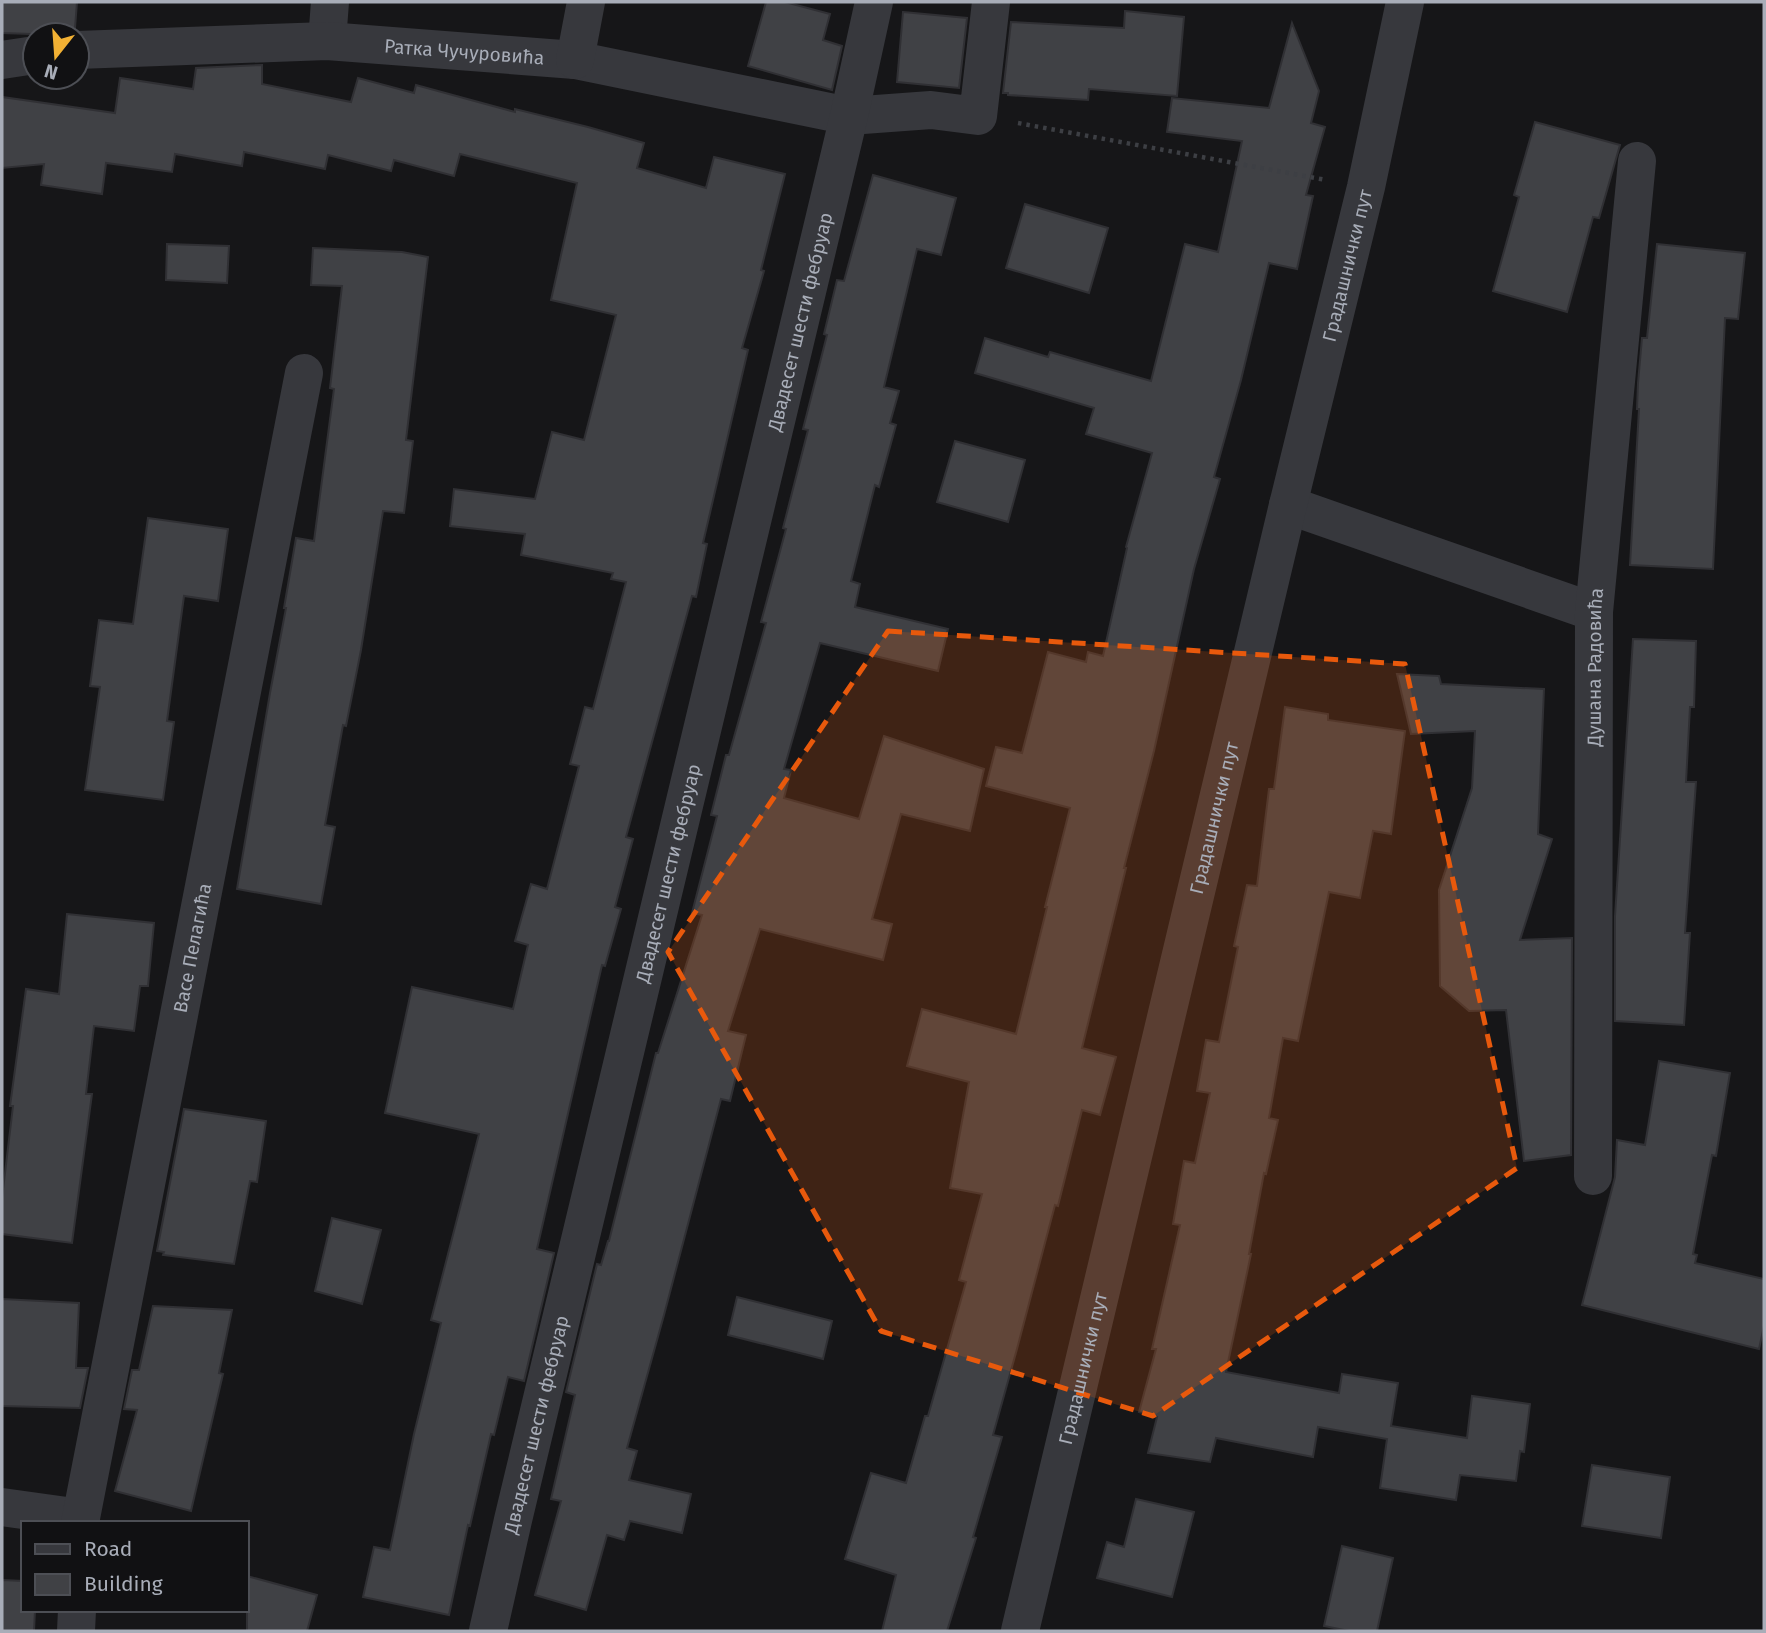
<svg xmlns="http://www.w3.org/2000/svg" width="1766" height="1633" font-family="'Fira Sans',sans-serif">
	<rect width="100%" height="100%" fill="#161618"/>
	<!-- building -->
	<path fill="#404145" stroke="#303034" stroke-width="2" d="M 2,2 L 77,2 L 75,28 L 66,31 L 62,35 L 2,33 Z
		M 766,2 L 785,2 L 830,14 L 823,40 L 842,46 L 832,90 L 748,66 Z
		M 1125,11 L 1184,17 L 1177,96 L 1089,89 L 1088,100 L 1008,95 L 1008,93 L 1003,93 L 1011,22 L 1124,28 Z
		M 903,12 L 967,18 L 959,88 L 897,82 Z
		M 1292,23 L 1319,91 L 1311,123 L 1325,127 L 1306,195 L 1313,196 L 1297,269 L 1269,263 L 1241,380 L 1214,477 L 1220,479 L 1194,569 L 1154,751 L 1124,868 L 1126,868 L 1082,1048 L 1116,1057 L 1100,1115 L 1082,1110 L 1058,1206 L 1055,1205 L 1017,1349 L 993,1435 L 1002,1437 L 973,1537 L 976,1538 L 947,1631 L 882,1631 L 896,1575 L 845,1559 L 871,1473 L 906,1483 L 925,1416 L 928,1416 L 966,1282 L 959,1280 L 982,1194 L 950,1188 L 969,1082 L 907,1066 L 922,1009 L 1016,1034 L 1047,907 L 1045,907 L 1070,808 L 986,786 L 996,747 L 1022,753 L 1048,652 L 1086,662 L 1088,652 L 1103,656 L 1127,548 L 1126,547 L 1152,453 L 1086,434 L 1094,408 L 975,373 L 985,338 L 1048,357 L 1050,352 L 1151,381 L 1185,244 L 1218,252 L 1242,141 L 1167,132 L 1172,98 L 1269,108 Z
		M 262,65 L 262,84 L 351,102 L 358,78 L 414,93 L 416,85 L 515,112 L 515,109 L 588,127 L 644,143 L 637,168 L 706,188 L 714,157 L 785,174 L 761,270 L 764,271 L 742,348 L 748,350 L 703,543 L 707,544 L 696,597 L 692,596 L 626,837 L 633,839 L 615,907 L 621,909 L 605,966 L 602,965 L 537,1249 L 554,1253 L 524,1381 L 508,1377 L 494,1435 L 491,1434 L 470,1526 L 468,1525 L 449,1615 L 363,1597 L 374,1547 L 390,1550 L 414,1434 L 441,1323 L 431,1320 L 479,1134 L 385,1113 L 412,987 L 513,1009 L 528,945 L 515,941 L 531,884 L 547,889 L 579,766 L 570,764 L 585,707 L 593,709 L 626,582 L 611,579 L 613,573 L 521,555 L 525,534 L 450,526 L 454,489 L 535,499 L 552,432 L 584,440 L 616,315 L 551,300 L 577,183 L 460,154 L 454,176 L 394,160 L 391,171 L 328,155 L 325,169 L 244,152 L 242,166 L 175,154 L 172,172 L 106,163 L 102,194 L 41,185 L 44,164 L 2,168 L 2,97 L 115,113 L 120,78 L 193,89 L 196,68 Z
		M 1535,122 L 1620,145 L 1599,218 L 1593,217 L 1567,312 L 1493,291 L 1519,197 L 1514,195 Z
		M 873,175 L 956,198 L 941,255 L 917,249 L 884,387 L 899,391 L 890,423 L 896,425 L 879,487 L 875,485 L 851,581 L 860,584 L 855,607 L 948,629 L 938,671 L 820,643 L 784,769 L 791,770 L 784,798 L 859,819 L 884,736 L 984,769 L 970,831 L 901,814 L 872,919 L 892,924 L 883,960 L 760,929 L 728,1031 L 746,1035 L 730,1101 L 721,1099 L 664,1315 L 627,1448 L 637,1451 L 629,1480 L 691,1494 L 682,1533 L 630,1521 L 624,1540 L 607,1535 L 586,1610 L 535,1595 L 561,1501 L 551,1499 L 575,1395 L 566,1392 L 597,1264 L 601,1265 L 608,1241 L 609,1241 L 656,1053 L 658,1053 L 702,915 L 692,913 L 717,816 L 711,815 L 726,755 L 729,755 L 766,623 L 761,622 L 786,529 L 783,528 L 808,430 L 803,429 L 827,335 L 824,334 L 837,280 L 844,281 Z
		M 1025,204 L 1108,228 L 1089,293 L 1006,268 Z
		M 167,244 L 229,246 L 227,283 L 166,280 Z
		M 1657,244 L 1745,253 L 1738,319 L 1725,318 L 1713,569 L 1630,565 L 1639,409 L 1637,409 L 1638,383 L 1642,338 L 1647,338 Z
		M 313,248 L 402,252 L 428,257 L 406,440 L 413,441 L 404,513 L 383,511 L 361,650 L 346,726 L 343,725 L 325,825 L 335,827 L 321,904 L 237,889 L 270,693 L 286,608 L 284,608 L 296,538 L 314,541 L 334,389 L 330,388 L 342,286 L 311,285 Z
		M 955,441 L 1025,460 L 1008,522 L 937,502 Z
		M 148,518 L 228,529 L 218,601 L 184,596 L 167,721 L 174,722 L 163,800 L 85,790 L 100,687 L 90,686 L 99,620 L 133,624 Z
		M 1633,639 L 1696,641 L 1694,707 L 1690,707 L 1686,782 L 1696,782 L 1685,933 L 1690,933 L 1684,1025 L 1615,1021 L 1615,916 Z
		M 1397,674 L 1439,676 L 1441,684 L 1544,689 L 1538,834 L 1552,839 L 1520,940 L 1572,938 L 1571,1155 L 1524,1161 L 1506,1010 L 1469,1011 L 1440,986 L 1439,890 L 1472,788 L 1475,731 L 1411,734 Z
		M 1285,707 L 1328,714 L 1328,720 L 1405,731 L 1391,834 L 1373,831 L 1360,898 L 1329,892 L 1298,1041 L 1283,1038 L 1269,1118 L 1278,1120 L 1266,1174 L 1264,1173 L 1249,1254 L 1251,1254 L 1226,1372 L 1339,1393 L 1342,1374 L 1398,1383 L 1391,1426 L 1467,1438 L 1472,1396 L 1530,1404 L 1524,1452 L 1520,1451 L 1516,1481 L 1460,1475 L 1456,1500 L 1380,1488 L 1387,1439 L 1318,1427 L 1313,1457 L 1216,1438 L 1210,1462 L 1148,1453 L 1157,1417 L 1139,1412 L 1156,1349 L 1152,1349 L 1180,1225 L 1173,1224 L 1184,1161 L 1195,1163 L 1210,1093 L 1197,1091 L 1206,1040 L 1219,1042 L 1238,947 L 1234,946 L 1247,885 L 1257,886 L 1269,789 L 1274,789 Z
		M 67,914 L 154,923 L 148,986 L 140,986 L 134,1031 L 94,1026 L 86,1094 L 92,1094 L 72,1243 L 2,1234 L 2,1198 L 13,1106 L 10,1106 L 26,989 L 59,994 Z
		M 1659,1061 L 1730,1073 L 1716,1156 L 1712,1155 L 1693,1254 L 1697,1255 L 1695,1263 L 1764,1279 L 1764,1326 L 1759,1349 L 1582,1305 L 1615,1177 L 1617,1140 L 1645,1145 Z
		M 184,1109 L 266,1121 L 257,1182 L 250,1181 L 234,1264 L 163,1255 L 164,1252 L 157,1251 Z
		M 332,1218 L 381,1230 L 362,1304 L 315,1291 Z
		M 737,1297 L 832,1321 L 823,1359 L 728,1335 Z
		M 2,1299 L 79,1303 L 76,1368 L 88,1368 L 80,1408 L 2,1406 Z
		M 153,1306 L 232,1310 L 219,1373 L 223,1374 L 191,1511 L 115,1491 L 137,1410 L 124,1409 L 132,1370 L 139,1370 Z
		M 1592,1465 L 1670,1477 L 1661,1538 L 1582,1526 Z
		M 1136,1499 L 1194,1512 L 1172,1597 L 1097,1578 L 1107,1542 L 1124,1547 Z
		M 1342,1546 L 1393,1558 L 1377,1631 L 1349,1631 L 1324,1626 Z
		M 247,1576 L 317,1595 L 307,1631 L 247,1631 Z
		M 2,1580 L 23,1581 L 23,1610 L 35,1610 L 34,1631 L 2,1631 Z"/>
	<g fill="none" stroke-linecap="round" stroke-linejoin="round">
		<!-- path -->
		<path stroke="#3d3f44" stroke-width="4.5" stroke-dasharray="3.5 5" stroke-linecap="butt" d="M 1018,123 L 1326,180"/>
		<!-- minor -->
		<g stroke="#37383d" stroke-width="38">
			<path d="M 327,41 L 330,2"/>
			<path id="s1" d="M 77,50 L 327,41 L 575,60 L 849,116 L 931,110 L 978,116 L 991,2"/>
			<path d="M 2,60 L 35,55"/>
			<path d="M 575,60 L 586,2"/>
			<path d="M 1288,505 L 1594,612"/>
			<path id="s2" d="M 1593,1176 L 1594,612 L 1637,161"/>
			<path d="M 2,1507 L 81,1518"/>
			<path id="s3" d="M 80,1523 L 304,373"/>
			<path d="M 76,1631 L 77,1610"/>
			<path id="s4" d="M 488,1631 L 513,1520 L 849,116 L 874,2"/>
			<path id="s5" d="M 1020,1631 L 1288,505 L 1366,187 L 1405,2"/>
		</g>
	</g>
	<!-- marked area -->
	<path fill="#e8590c" fill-opacity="0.2" stroke="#e8590c" stroke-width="5" stroke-dasharray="14 9" stroke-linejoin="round" d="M 888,631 L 1405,664 L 1517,1168 L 1153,1416 L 881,1331 L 668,952 Z"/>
	<g text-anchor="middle" stroke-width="5" stroke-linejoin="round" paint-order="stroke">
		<!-- street labels -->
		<g font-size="19" fill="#a8adb8" stroke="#111113">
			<text dy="7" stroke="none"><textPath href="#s1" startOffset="388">Ратка Чучуровића</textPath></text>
			<text dy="7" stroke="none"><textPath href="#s5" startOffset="1404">Градашнички пут</textPath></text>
			<text dy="7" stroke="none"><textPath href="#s4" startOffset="1346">Двадесет шести фебруар</textPath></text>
			<text dy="7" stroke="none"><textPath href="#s2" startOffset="509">Душана Радовића</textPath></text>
			<text dy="7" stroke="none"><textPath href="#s5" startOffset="836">Градашнички пут</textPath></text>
			<text dy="7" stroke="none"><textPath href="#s4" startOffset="779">Двадесет шести фебруар</textPath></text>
			<text dy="7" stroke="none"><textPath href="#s3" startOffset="586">Васе Пелагића</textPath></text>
			<text dy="7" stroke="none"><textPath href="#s5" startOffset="270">Градашнички пут</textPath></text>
			<text dy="7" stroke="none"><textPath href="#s4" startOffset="212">Двадесет шести фебруар</textPath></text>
		</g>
	</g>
	<!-- border -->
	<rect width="1766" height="1633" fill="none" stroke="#a8adb8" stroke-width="7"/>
	<!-- legend -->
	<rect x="21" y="1521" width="228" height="91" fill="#111113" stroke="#4d4f55" stroke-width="2"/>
	<rect x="35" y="1544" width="35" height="10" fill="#37383d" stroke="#4d4f55" stroke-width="2"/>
	<text x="84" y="1556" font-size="21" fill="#a8adb8">Road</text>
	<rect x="35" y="1574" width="35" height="21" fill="#404145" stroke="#4d4f55" stroke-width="2"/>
	<text x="84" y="1591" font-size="21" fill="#a8adb8">Building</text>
	<!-- north arrow -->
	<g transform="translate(56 56) rotate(197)"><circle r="33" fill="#111113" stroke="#4d4f55" stroke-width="2"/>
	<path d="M0-5L12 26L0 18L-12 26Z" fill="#f2b134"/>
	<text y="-10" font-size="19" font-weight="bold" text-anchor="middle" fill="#a8adb8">N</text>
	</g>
</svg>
